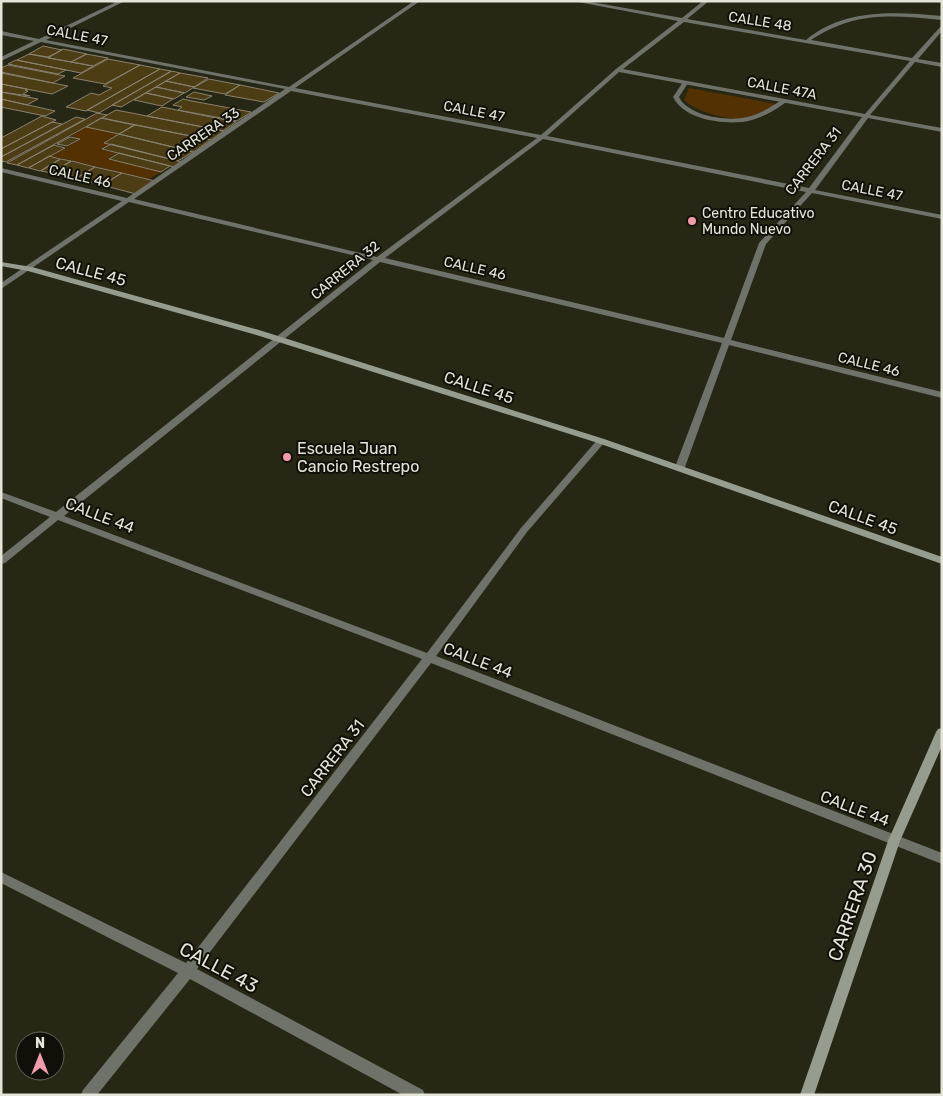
<svg xmlns="http://www.w3.org/2000/svg" width="943" height="1096" font-family="Rubik,sans-serif">
	<rect width="100%" height="100%" fill="#272716"/>
	<!-- green -->
	<path fill="#533102" d="M 689,88 L 776,104 C 771,107 765,113 760,116 C 739,124 699,114 684,100 Z
		M 86,127 L 118,134 L 103,143 L 109,145 L 102,150 L 117,153 L 108,159 L 161,172 L 149,179 L 52,156 L 81,139 L 71,136 Z"/>
	<!-- building -->
	<path fill="#4c3d15" stroke="#89816d" d="M 43,46 L 62,50 L 48,57 L 29,54 Z
		M 63,49 L 87,54 L 71,62 L 48,58 Z
		M 29,54 L 71,62 L 93,66 L 81,73 L 17,60 Z
		M 86,54 L 108,58 L 93,66 L 71,62 Z
		M 108,59 L 140,65 L 105,84 L 73,78 Z
		M 16,60 L 66,70 L 58,74 L 8,64 Z
		M 8,65 L 65,76 L 53,83 L 1,72 L 1,68 Z
		M 140,65 L 160,69 L 86,111 L 66,107 L 91,93 L 99,95 L 112,88 L 103,86 Z
		M 160,69 L 171,71 L 99,113 L 87,110 Z
		M 172,71 L 180,73 L 121,107 L 112,105 Z
		M 1,73 L 68,86 L 52,94 L 1,84 Z
		M 180,73 L 208,78 L 194,87 L 166,81 Z
		M 209,79 L 240,85 L 225,94 L 193,88 Z
		M 166,81 L 194,87 L 185,93 L 156,87 Z
		M 1,84 L 27,89 L 25,90 L 28,91 L 23,94 L 30,96 L 1,92 Z
		M 240,85 L 279,93 L 264,102 L 225,95 Z
		M 156,87 L 184,93 L 174,99 L 146,93 Z
		M 1,92 L 38,99 L 27,105 L 1,99 Z
		M 194,92 L 212,96 L 204,100 L 186,97 Z
		M 146,93 L 173,99 L 162,106 L 134,100 Z
		M 1,99 L 55,111 L 45,116 L 1,107 Z
		M 183,99 L 192,101 L 251,112 L 237,121 L 178,110 L 182,107 L 173,105 Z
		M 162,107 L 236,122 L 223,131 L 147,116 Z
		M 116,110 L 224,131 L 211,140 L 102,118 Z
		M 97,113 L 107,115 L 17,165 L 7,163 Z
		M 42,116 L 56,120 L 1,149 L 1,138 Z
		M 76,117 L 85,119 L 6,162 L 1,161 L 1,157 Z
		M 101,118 L 134,125 L 119,134 L 86,127 Z
		M 52,122 L 62,124 L 1,157 L 1,149 Z
		M 135,125 L 210,140 L 194,152 L 119,134 Z
		M 119,134 L 193,152 L 178,161 L 104,143 Z
		M 70,137 L 80,139 L 67,146 L 57,144 Z
		M 111,144 L 182,162 L 174,167 L 102,149 Z
		M 54,145 L 65,148 L 28,168 L 17,165 Z
		M 119,153 L 170,166 L 161,172 L 109,159 Z
		M 49,156 L 60,159 L 40,171 L 29,168 Z
		M 61,159 L 71,161 L 51,173 L 41,171 Z
		M 72,161 L 95,167 L 75,179 L 51,173 Z
		M 95,167 L 122,173 L 102,185 L 75,179 Z
		M 122,173 L 155,181 L 136,194 L 102,185 Z"/>
	<g fill="none" stroke-linecap="round" stroke-linejoin="round">
		<!-- lane -->
		<path fill="#6e7269" fill-rule="evenodd" d="M 685,81 L 688,83 L 679,97 C 688,116 728,122 747,117 C 760,114 771,107 782,100 L 787,101 C 776,111 757,120 742,122 C 719,124 684,119 673,97 L 683,82 Z"/>
		<!-- street -->
		<path fill="#6e7269" fill-rule="evenodd" d="M 118,1 L 125,1 L 46,40 L 289,87 L 414,1 L 420,1 L 295,88 L 541,135 L 616,69 L 678,21 L 573,1 L 585,1 L 682,18 L 703,1 L 709,1 L 687,19 L 806,40 C 845,8 894,12 942,16 L 942,20 C 892,15 855,11 811,40 L 912,58 L 942,25 L 942,31 L 918,59 L 942,63 L 942,67 L 915,62 L 870,115 L 942,128 L 942,132 L 868,118 L 815,190 L 942,215 L 942,219 L 812,193 L 766,244 L 731,340 L 942,392 L 942,398 L 729,345 L 685,467 L 680,470 L 675,467 L 722,343 L 380,262 L 64,516 L 427,653 L 521,528 L 598,439 L 604,439 L 606,441 L 604,443 L 527,532 L 436,656 L 942,853 L 942,864 L 431,663 L 197,969 L 423,1090 L 425,1095 L 403,1095 L 190,979 L 97,1095 L 81,1095 L 83,1090 L 178,973 L 1,883 L 1,872 L 186,963 L 422,659 L 58,520 L 5,563 L 1,564 L 1,556 L 50,517 L 1,498 L 1,492 L 56,512 L 373,260 L 129,202 L 1,289 L 1,283 L 122,201 L 1,172 L 1,168 L 127,198 L 285,89 L 41,42 L 1,61 L 1,57 L 34,41 L 1,35 L 1,31 L 39,39 ZM 684,22 L 910,61 L 865,114 L 623,69 ZM 619,72 L 862,117 L 809,188 L 547,136 ZM 291,91 L 537,138 L 377,257 L 134,199 ZM 543,139 L 806,192 L 759,243 L 724,338 L 385,258 Z"/>
		<!-- secondary -->
		<path fill="#969d8f" fill-rule="evenodd" d="M 1,262 L 32,267 L 259,330 L 604,439 L 942,557 L 942,564 L 598,443 L 253,334 L 28,271 L 1,266 Z
			M 942,728 L 942,746 L 900,841 L 814,1095 L 800,1095 L 888,841 L 936,732 L 938,729 Z"/>
	</g>
	<!-- markers -->
	<g fill="#f39aab" stroke="#101008" stroke-width="2">
		<circle cx="692" cy="221" r="5"/>
		<circle cx="287" cy="457" r="5"/>
	</g>
	<g text-anchor="middle" stroke-width="4" stroke-linejoin="round" paint-order="stroke">
		<!-- far-street labels -->
		<g font-size="14" fill="#e4e4d9" stroke="#101008">
			<text transform="translate(760 21) rotate(9)" y="5">CALLE 48</text>
			<text transform="translate(77 35) rotate(11)" y="5">CALLE 47</text>
			<text transform="translate(782 88) rotate(11)" y="5">CALLE 47A</text>
			<text transform="translate(474 111) rotate(11)" y="5">CALLE 47</text>
			<text transform="translate(203 134) rotate(-34)" y="5">CARRERA 33</text>
			<text transform="translate(813 161) rotate(-52)" y="5">CARRERA 31</text>
			<text transform="translate(80 176) rotate(13)" y="5">CALLE 46</text>
			<text transform="translate(872 190) rotate(11)" y="5">CALLE 47</text>
			<text transform="translate(475 268) rotate(13)" y="5">CALLE 46</text>
			<text transform="translate(345 270) rotate(-39)" y="5">CARRERA 32</text>
			<text transform="translate(869 364) rotate(14)" y="5">CALLE 46</text>
		</g>
		<!-- far-poi labels -->
		<g font-size="14" fill="#e4e4d9" stroke="#101008" text-anchor="start">
			<text x="702" y="218">Centro Educativo<tspan x="702" dy="16">Mundo Nuevo</tspan></text>
		</g>
		<!-- street labels -->
		<g font-size="16" fill="#e4e4d9" stroke="#101008">
			<text transform="translate(91 271) rotate(15)" y="6">CALLE 45</text>
			<text transform="translate(479 387) rotate(18)" y="6">CALLE 45</text>
			<text transform="translate(100 515) rotate(21)" y="6">CALLE 44</text>
			<text transform="translate(863 517) rotate(20)" y="6">CALLE 45</text>
			<text transform="translate(478 660) rotate(21)" y="6">CALLE 44</text>
			<text transform="translate(332 758) rotate(-52)" y="6">CARRERA 31</text>
			<text transform="translate(855 808) rotate(21)" y="6">CALLE 44</text>
		</g>
		<!-- poi labels -->
		<g font-size="16" fill="#e4e4d9" stroke="#101008" text-anchor="start">
			<text x="297" y="454">Escuela Juan<tspan x="297" dy="18">Cancio Restrepo</tspan></text>
		</g>
		<!-- near-street labels -->
		<g font-size="19" fill="#e4e4d9" stroke="#101008">
			<text transform="translate(852 906) rotate(-71)" y="7">CARRERA 30</text>
			<text transform="translate(219 967) rotate(28)" y="7">CALLE 43</text>
		</g>
	</g>
	<!-- border -->
	<rect width="943" height="1096" fill="none" stroke="#e4e4d9" stroke-width="5"/>
	<!-- north arrow -->
	<g transform="translate(40 1056)"><circle r="24" fill="#101008" stroke="#65655c"/>
	<path d="M0-4L9 19L0 12L-9 19Z" fill="#f39aab"/>
	<text y="-8" font-size="14" font-weight="bold" text-anchor="middle" fill="#e4e4d9">N</text>
	</g>
</svg>
